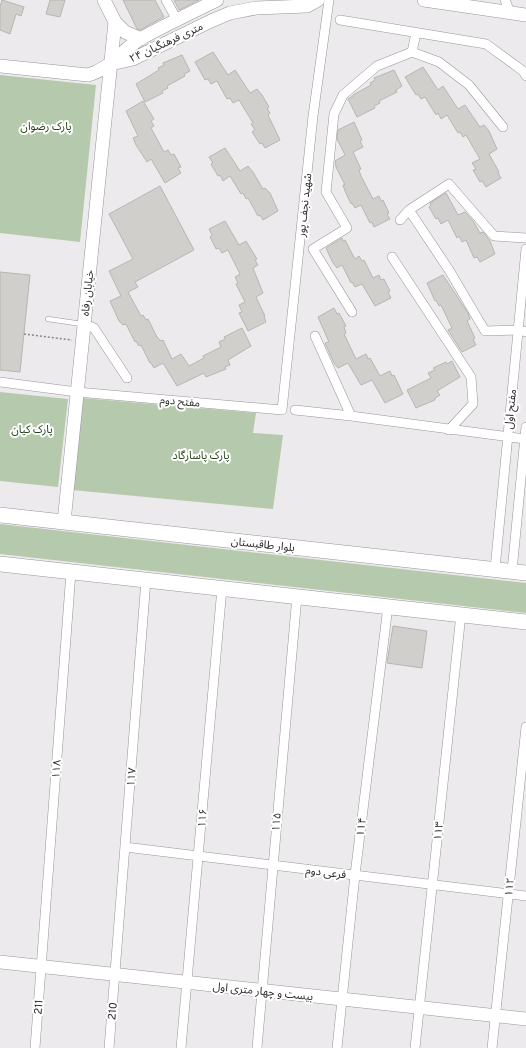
<svg xmlns="http://www.w3.org/2000/svg" width="526" height="1048" font-family="Overpass,'Noto Sans Arabic',sans-serif">
	<rect width="100%" height="100%" fill="#edeaed"/>
	<!-- green -->
	<path fill="#b5caad" d="M 0,75 L 96,85 L 80,242 L 0,233 Z
		M 0,392 L 68,399 L 58,487 L 0,481 Z
		M 82,398 L 256,413 L 253,433 L 283,435 L 273,509 L 72,490 Z
		M 0,524 L 526,583 L 526,613 L 0,554 Z"/>
	<!-- building -->
	<path fill="#d1cfcc" stroke="#b8b6b2" d="M 2,0 L 24,7 L 21,16 L 16,14 L 10,34 L 0,30 L 0,7 Z
		M 50,0 L 65,0 L 60,17 L 46,14 Z
		M 123,0 L 155,0 L 164,17 L 140,30 L 137,29 Z
		M 174,0 L 199,0 L 179,10 Z
		M 213,52 L 228,75 L 235,70 L 250,93 L 257,89 L 262,95 L 269,107 L 267,108 L 270,113 L 268,115 L 280,140 L 265,148 L 262,143 L 260,144 L 252,132 L 255,130 L 251,124 L 253,123 L 239,100 L 233,103 L 230,98 L 227,99 L 217,81 L 211,84 L 208,79 L 205,80 L 195,62 Z
		M 182,55 L 190,71 L 184,74 L 185,76 L 167,86 L 168,88 L 162,91 L 163,93 L 145,102 L 136,84 L 159,70 L 158,68 L 164,65 L 163,63 Z
		M 423,67 L 438,90 L 443,86 L 458,109 L 465,105 L 480,127 L 484,125 L 489,131 L 497,149 L 489,154 L 499,172 L 498,173 L 501,178 L 486,187 L 482,181 L 480,182 L 473,170 L 476,169 L 472,163 L 480,159 L 466,135 L 463,137 L 460,132 L 458,133 L 447,115 L 441,119 L 438,113 L 436,115 L 425,97 L 421,99 L 418,94 L 416,95 L 405,77 Z
		M 394,70 L 402,86 L 396,90 L 397,92 L 379,101 L 380,103 L 374,106 L 375,108 L 357,117 L 348,99 L 353,96 L 353,95 L 371,85 L 370,83 L 375,80 L 374,78 Z
		M 143,101 L 154,119 L 151,121 L 154,126 L 151,128 L 164,152 L 168,150 L 171,155 L 174,154 L 181,167 L 178,168 L 181,173 L 165,183 L 151,159 L 147,162 L 136,145 L 133,138 L 138,136 L 126,111 Z
		M 354,122 L 362,140 L 360,141 L 363,147 L 353,152 L 361,169 L 359,170 L 361,176 L 373,199 L 379,196 L 381,201 L 383,200 L 389,213 L 387,214 L 390,219 L 374,227 L 372,222 L 370,223 L 361,205 L 355,208 L 352,203 L 351,204 L 345,191 L 343,185 L 345,185 L 336,167 L 335,161 L 345,155 L 337,139 L 338,130 Z
		M 225,148 L 240,171 L 248,166 L 253,172 L 263,189 L 265,188 L 270,193 L 278,211 L 263,220 L 260,215 L 258,216 L 248,198 L 246,199 L 243,193 L 241,194 L 230,176 L 223,181 L 220,175 L 218,176 L 211,164 L 213,163 L 209,157 Z
		M 160,186 L 194,250 L 135,282 L 138,287 L 128,292 L 141,316 L 143,315 L 146,320 L 148,319 L 157,337 L 161,341 L 163,340 L 172,359 L 181,354 L 189,366 L 204,358 L 203,356 L 221,347 L 219,342 L 225,339 L 224,337 L 242,328 L 251,346 L 228,360 L 230,365 L 225,367 L 226,369 L 206,377 L 204,373 L 177,386 L 163,363 L 154,368 L 151,363 L 150,363 L 141,345 L 139,346 L 136,341 L 135,342 L 126,324 L 123,325 L 119,321 L 110,301 L 121,296 L 109,271 L 133,259 L 109,214 Z
		M 446,193 L 458,215 L 465,212 L 473,221 L 480,233 L 483,232 L 490,241 L 495,254 L 480,262 L 477,257 L 474,258 L 466,240 L 462,242 L 459,236 L 457,238 L 448,220 L 441,224 L 438,218 L 436,219 L 429,207 L 431,205 L 430,203 Z
		M 225,221 L 239,245 L 246,241 L 257,259 L 255,260 L 258,265 L 253,268 L 263,293 L 256,297 L 265,316 L 264,316 L 266,322 L 248,331 L 239,313 L 242,312 L 239,305 L 245,302 L 236,284 L 238,283 L 235,277 L 240,274 L 228,250 L 222,253 L 219,248 L 216,249 L 210,237 L 212,235 L 209,229 Z
		M 342,238 L 343,241 L 345,240 L 355,259 L 359,256 L 362,261 L 364,260 L 373,278 L 379,275 L 381,280 L 384,279 L 390,291 L 388,292 L 391,298 L 375,306 L 362,284 L 355,287 L 352,282 L 351,283 L 342,265 L 337,268 L 333,263 L 326,248 Z
		M 0,272 L 30,275 L 20,372 L 0,370 Z
		M 443,275 L 468,313 L 470,319 L 467,321 L 475,338 L 473,339 L 476,345 L 462,352 L 448,330 L 452,328 L 441,305 L 439,306 L 436,300 L 435,301 L 427,283 Z
		M 334,308 L 337,314 L 339,313 L 346,326 L 344,327 L 346,333 L 344,334 L 356,359 L 366,354 L 368,359 L 370,358 L 380,376 L 390,371 L 392,376 L 394,375 L 403,394 L 385,403 L 372,380 L 361,385 L 348,363 L 338,368 L 334,363 L 325,343 L 329,342 L 318,317 Z
		M 452,361 L 460,377 L 437,391 L 440,395 L 435,398 L 435,400 L 416,408 L 407,390 L 431,378 L 428,373 L 435,370 L 433,368 L 446,362 L 447,364 Z
		M 393,626 L 427,631 L 422,668 L 387,663 Z"/>
	<g fill="none" stroke-linecap="round" stroke-linejoin="round">
		<!-- lane casing -->
		<g stroke="#989598" stroke-width="5.5">
			<path id="lane" d="M 48,319 L 82,324"/>
		</g>
		<!-- street casing -->
		<g stroke="#989598" stroke-width="10">
			<path id="street" d="M 166,0 L 177,20
				M 505,0 L 510,12
				M 340,20 L 486,44 L 523,71 L 526,76
				M 412,52 L 416,33
				M 409,210 L 449,270 L 485,331 L 518,330 L 526,332
				M 400,220 L 409,210 L 449,184 L 494,236 L 526,238
				M 392,257 L 471,377 L 473,404 L 449,430
				M 352,312 L 313,249 L 347,228 L 326,192 L 334,114 L 343,95 L 377,66 L 412,52 L 439,62 L 469,85 L 503,127
				M 84,324 L 94,328 L 127,378
				M 315,336 L 351,416 L 525,439
				M 0,382 L 77,392 L 282,410 L 313,116 L 329,0
				M 295,410 L 351,416
				M 495,569 L 526,249
				M 512,571 L 526,427
				M 125,847 L 526,896
				M 35,1048 L 71,572
				M 109,1048 L 146,580
				M 181,1048 L 222,588
				M 257,1048 L 297,596
				M 337,1048 L 355,875 L 388,606
				M 415,1048 L 461,614
				M 492,1048 L 526,727"/>
		</g>
		<!-- secondary casing -->
		<g stroke="#989598" stroke-width="14">
			<path id="secondary" d="M 424,0 L 526,15
				M 115,22 L 125,32 L 141,39
				M 111,64 L 133,59 L 211,21 L 230,13 L 256,8 L 307,6 L 318,0
				M 0,66 L 88,75 C 110,69 121,51 140,39 C 165,25 191,13 217,0
				M 64,522 L 115,22 L 104,0
				M 0,962 L 526,1019"/>
		</g>
		<!-- primary casing -->
		<g stroke="#989598" stroke-width="16">
			<path id="primary" d="M 0,515 L 526,573
				M 0,564 L 526,622"/>
		</g>
		<!-- path -->
		<path stroke="#898688" stroke-width="1.5" stroke-dasharray="2 2" stroke-linecap="butt" d="M 24,334 L 72,340"/>
		<!-- lane -->
		<use href="#lane" stroke="#fff" stroke-width="4.5"/>
		<!-- street -->
		<use href="#street" stroke="#fff" stroke-width="9"/>
		<!-- secondary -->
		<use href="#secondary" stroke="#fff" stroke-width="13"/>
		<!-- primary -->
		<use href="#primary" stroke="#fff" stroke-width="15"/>
	</g>
	<g text-anchor="middle" stroke-width="4" stroke-linejoin="round" paint-order="stroke">
		<!-- street labels -->
		<g font-size="11" fill="#292728" stroke="#fff">
			<text transform="translate(166 42) rotate(-25)" y="4">۲۴ متری فرهنگیان</text>
			<text transform="translate(304 205) rotate(-84)" y="4">شهید نجف پور</text>
			<text transform="translate(87 293) rotate(-84)" y="4">خیابان رفاه</text>
			<text transform="translate(180 401) rotate(5)" y="4">مفتح دوم</text>
			<text transform="translate(510 409) rotate(-84)" y="4">مفتح اول</text>
			<text transform="translate(263 544) rotate(6)" y="4">بلوار طاقبستان</text>
			<text transform="translate(56 769) rotate(-86)" y="4">۱۱۸</text>
			<text transform="translate(131 777) rotate(-85)" y="4">۱۱۷</text>
			<text transform="translate(202 818) rotate(-85)" y="4">۱۱۶</text>
			<text transform="translate(276 822) rotate(-85)" y="4">۱۱۵</text>
			<text transform="translate(361 827) rotate(-83)" y="4">۱۱۴</text>
			<text transform="translate(438 831) rotate(-84)" y="4">۱۱۳</text>
			<text transform="translate(326 872) rotate(7)" y="4">فرعی دوم</text>
			<text transform="translate(509 887) rotate(-84)" y="4">۱۱۲</text>
			<text transform="translate(263 991) rotate(6)" y="4">بیست و چهار متری اول</text>
			<text transform="translate(38 1007) rotate(-86)" y="4">211</text>
			<text transform="translate(112 1011) rotate(-85)" y="4">210</text>
		</g>
		<!-- park labels -->
		<g font-size="11" fill="#224313" stroke="#fff">
			<text x="46" y="130">پارک رضوان</text>
			<text x="32" y="433">پارک کیان</text>
			<text x="201" y="459">پارک پاسارگاد</text>
		</g>
	</g>
</svg>
